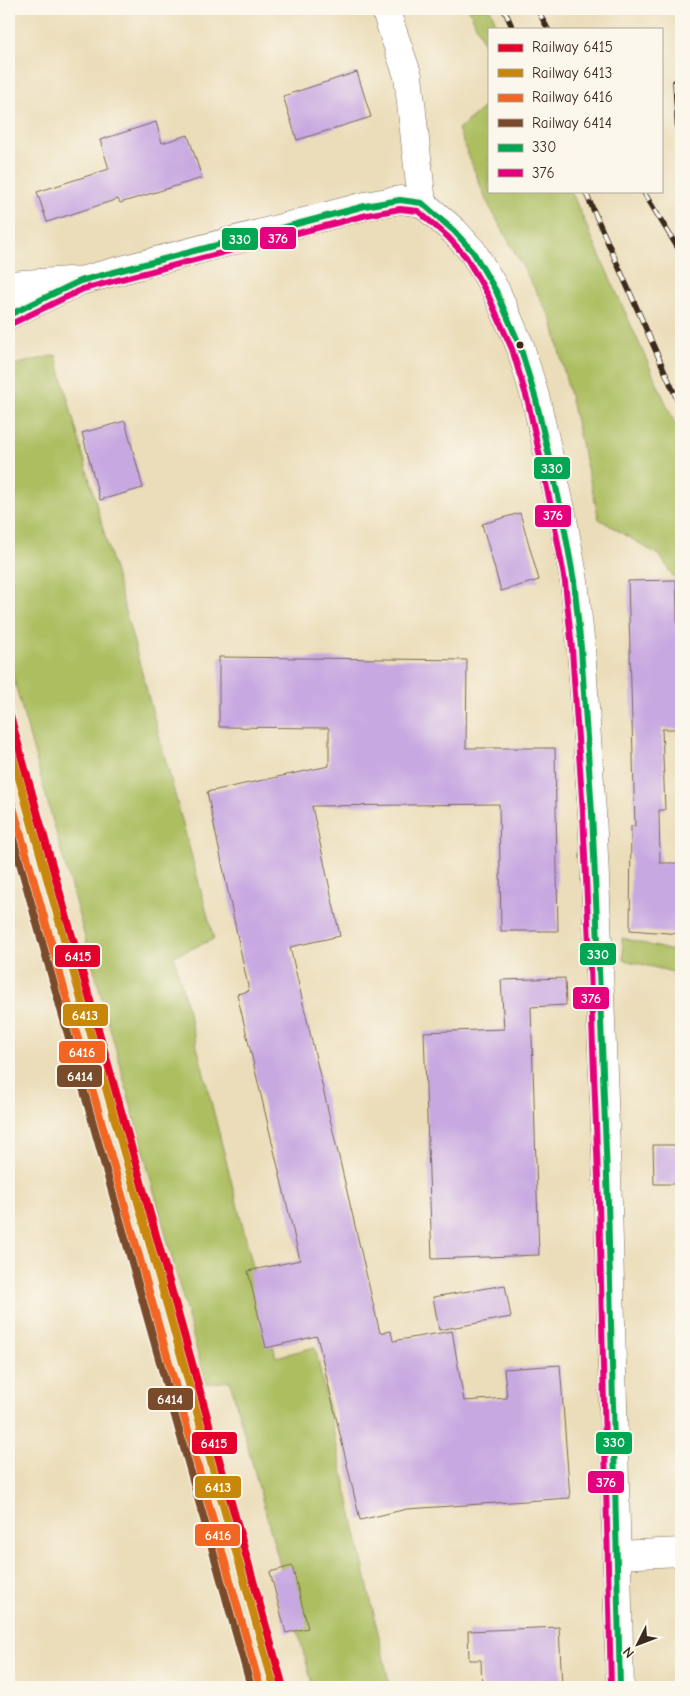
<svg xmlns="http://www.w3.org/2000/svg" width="690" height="1696" font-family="'Comic Neue',sans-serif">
	<rect width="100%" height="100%" fill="#fbf7ec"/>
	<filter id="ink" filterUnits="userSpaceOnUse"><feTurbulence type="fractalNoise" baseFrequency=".02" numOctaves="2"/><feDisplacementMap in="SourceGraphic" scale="10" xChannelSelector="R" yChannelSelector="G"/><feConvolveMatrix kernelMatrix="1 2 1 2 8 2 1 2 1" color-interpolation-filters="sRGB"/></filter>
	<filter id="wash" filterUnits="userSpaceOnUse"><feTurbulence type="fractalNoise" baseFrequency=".0096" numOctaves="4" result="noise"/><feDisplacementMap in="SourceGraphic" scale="20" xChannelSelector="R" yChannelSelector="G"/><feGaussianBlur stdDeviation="1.12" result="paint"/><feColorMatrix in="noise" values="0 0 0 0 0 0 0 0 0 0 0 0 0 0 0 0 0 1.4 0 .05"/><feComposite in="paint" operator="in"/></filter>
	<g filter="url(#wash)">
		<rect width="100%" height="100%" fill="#ebddb9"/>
		<!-- green -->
		<path fill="#acbe61" stroke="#747440" d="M 469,9 L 490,9 L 499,29 L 489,29 L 489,56 Z
			M 489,103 L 489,191 L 571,191 L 681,437 L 681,588 L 660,556 L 599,519 L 552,320 L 486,200 L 458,129 Z
			M 56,355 L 214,939 L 174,956 L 276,1357 L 315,1347 L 390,1687 L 313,1687 L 230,1381 L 206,1384 L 116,1050 L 9,662 L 9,366 Z
			M 622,938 L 681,953 L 681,974 L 624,960 Z"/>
		<g id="blocks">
			<!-- building -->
			<path fill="#c8a8e1" d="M 357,72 L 371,117 L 297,140 L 283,96 Z
				M 156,122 L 162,143 L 188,135 L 202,178 L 120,203 L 118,199 L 47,222 L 37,192 L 109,169 L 100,140 Z
				M 125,421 L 143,488 L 100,500 L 82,433 Z
				M 520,513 L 539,580 L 501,591 L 482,524 Z
				M 676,580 L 678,650 L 681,648 L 681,716 L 680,729 L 662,729 L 665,810 L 659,810 L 660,863 L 681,863 L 681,934 L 630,930 L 631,826 L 635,826 L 628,581 Z
				M 219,657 L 467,660 L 466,748 L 555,748 L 558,931 L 501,931 L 499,804 L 312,806 L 340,936 L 290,947 L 380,1333 L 391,1331 L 393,1341 L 452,1331 L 464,1401 L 507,1398 L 504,1369 L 560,1365 L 570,1498 L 407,1509 L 360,1520 L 317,1336 L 266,1348 L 248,1271 L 300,1260 L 237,994 L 249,991 L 207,792 L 329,766 L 329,728 L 219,727 Z
				M 565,978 L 566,1005 L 531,1007 L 539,1255 L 432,1259 L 424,1032 L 504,1029 L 501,980 Z
				M 653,1145 L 681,1145 L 681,1184 L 654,1184 Z
				M 505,1285 L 511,1317 L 439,1330 L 433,1297 Z
				M 292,1566 L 308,1628 L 286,1633 L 270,1572 Z
				M 559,1627 L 562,1687 L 482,1687 L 481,1660 L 469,1660 L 468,1631 Z"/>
		</g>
	</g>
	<g filter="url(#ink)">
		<use href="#blocks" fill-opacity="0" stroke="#796954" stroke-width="1"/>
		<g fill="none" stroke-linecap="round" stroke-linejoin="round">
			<!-- minor casing -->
			<g stroke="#796954" stroke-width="29">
				<path id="minor" d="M 385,9 L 408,76 L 422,203
					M 617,1555 L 681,1552"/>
			</g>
			<!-- tertiary casing -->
			<g stroke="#796954" stroke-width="29">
				<path id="tertiary" d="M 9,285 L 69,281
					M 9,315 L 80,281 L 365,206 L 400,200 L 422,203 L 454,231 L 473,252 L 496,291 L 520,346 L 536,400 L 561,509 L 574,581 L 581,648 L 592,813 L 598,943 L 608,1203 L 620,1687"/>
			</g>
			<!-- minor -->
			<use href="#minor" stroke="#fff" stroke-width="28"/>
			<!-- tertiary -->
			<use href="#tertiary" stroke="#fff" stroke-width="28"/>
			<!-- rail casing -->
			<g stroke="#3b2a1e" stroke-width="5.5">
				<path id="rail" d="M 504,9 L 513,29
					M 537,9 L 548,29
					M 675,82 L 681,184
					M 585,191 L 681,408
					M 643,191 L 681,253"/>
			</g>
			<!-- rail -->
			<use href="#rail" stroke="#fbf7ec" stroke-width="4" stroke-dasharray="11" stroke-linecap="butt"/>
			<!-- bus-1 casing -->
			<g stroke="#fbf7ec" stroke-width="10">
				<path id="bus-1" d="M 9,315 L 80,281 L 365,206 L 400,200 L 422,203 L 454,231 L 473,252 L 496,291 L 520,346 L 536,400 L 561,509 L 574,581 L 581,648 L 592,813 L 598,943 L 608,1203 L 620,1687"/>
			</g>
			<!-- bus-2 casing -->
			<g stroke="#fbf7ec" stroke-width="10">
				<path id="bus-2" d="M 13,323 L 83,289 L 367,215 L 400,209 L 418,211 L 448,237 L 466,257 L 488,295 L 512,349 L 528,402 L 552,511 L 565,582 L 572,649 L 583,813 L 589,943 L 599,1203 L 611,1687"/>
			</g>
			<!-- bus-1 -->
			<use href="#bus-1" stroke="#00a651" stroke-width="6"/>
			<!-- bus-2 -->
			<use href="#bus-2" stroke="#e5007d" stroke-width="6"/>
			<!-- rail-1 casing -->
			<g stroke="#fbf7ec" stroke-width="11">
				<path id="rail-1" d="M 9,712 L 283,1687"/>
			</g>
			<!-- rail-2 casing -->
			<g stroke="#fbf7ec" stroke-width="11">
				<path id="rail-2" d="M 9,743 L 274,1687"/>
			</g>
			<!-- rail-3 casing -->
			<g stroke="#fbf7ec" stroke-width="11">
				<path id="rail-3" d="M 9,792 L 260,1687"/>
			</g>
			<!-- rail-4 casing -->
			<g stroke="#fbf7ec" stroke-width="11">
				<path id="rail-4" d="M 9,824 L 251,1687"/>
			</g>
			<!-- rail-1 -->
			<use href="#rail-1" stroke="#e4002b" stroke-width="8"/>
			<!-- rail-2 -->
			<use href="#rail-2" stroke="#c88708" stroke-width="8"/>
			<!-- rail-3 -->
			<use href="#rail-3" stroke="#f26522" stroke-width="8"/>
			<!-- rail-4 -->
			<use href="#rail-4" stroke="#7a4b2a" stroke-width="8"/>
		</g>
	</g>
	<!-- markers -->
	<circle fill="#3b2a1e" stroke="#fbf7ec" stroke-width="2" cx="520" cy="345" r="4.5"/>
	<g stroke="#fbf7ec" stroke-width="2">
		<rect x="259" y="226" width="38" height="24" rx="5" fill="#e5007d"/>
		<rect x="221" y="227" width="38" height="24" rx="5" fill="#00a651"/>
		<rect x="533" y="456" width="38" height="24" rx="5" fill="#00a651"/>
		<rect x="534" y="504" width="38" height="24" rx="5" fill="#e5007d"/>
		<rect x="579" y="942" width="38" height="24" rx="5" fill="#00a651"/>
		<rect x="54" y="944" width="47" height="24" rx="5" fill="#e4002b"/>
		<rect x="572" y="986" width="38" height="24" rx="5" fill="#e5007d"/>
		<rect x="62" y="1003" width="47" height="24" rx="5" fill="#c88708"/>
		<rect x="58" y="1040" width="48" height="24" rx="5" fill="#f26522"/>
		<rect x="56" y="1064" width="47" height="24" rx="5" fill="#7a4b2a"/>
		<rect x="147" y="1387" width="47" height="24" rx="5" fill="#7a4b2a"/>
		<rect x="595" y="1431" width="38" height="24" rx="5" fill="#00a651"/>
		<rect x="191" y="1431" width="47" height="24" rx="5" fill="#e4002b"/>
		<rect x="587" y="1470" width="38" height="24" rx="5" fill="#e5007d"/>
		<rect x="194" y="1475" width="48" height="24" rx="5" fill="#c88708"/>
		<rect x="194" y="1523" width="47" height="24" rx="5" fill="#f26522"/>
	</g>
	<g font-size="14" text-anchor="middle" font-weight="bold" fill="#fff">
		<text x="278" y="243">376</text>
		<text x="240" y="244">330</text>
		<text x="552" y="473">330</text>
		<text x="553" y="520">376</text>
		<text x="598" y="959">330</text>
		<text x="78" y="961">6415</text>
		<text x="591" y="1003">376</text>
		<text x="85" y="1020">6413</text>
		<text x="82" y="1057">6416</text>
		<text x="80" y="1081">6414</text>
		<text x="170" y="1404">6414</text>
		<text x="614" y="1447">330</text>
		<text x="214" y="1448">6415</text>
		<text x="606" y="1487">376</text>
		<text x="218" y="1492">6413</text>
		<text x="218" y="1540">6416</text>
	</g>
	<!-- margin -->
	<rect width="690" height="1696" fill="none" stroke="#fbf7ec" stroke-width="30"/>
	<!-- legend -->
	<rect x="488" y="28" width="175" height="165" fill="#fbf7ec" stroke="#aea59a"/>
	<rect x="498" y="44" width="25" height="8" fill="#e4002b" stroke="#aea59a"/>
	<text x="532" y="52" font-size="15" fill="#3b2a1e">Railway 6415</text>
	<rect x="498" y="69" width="25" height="8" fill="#c88708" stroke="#aea59a"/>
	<text x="532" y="78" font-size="15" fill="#3b2a1e">Railway 6413</text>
	<rect x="498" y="94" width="25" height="8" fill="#f26522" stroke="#aea59a"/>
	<text x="532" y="102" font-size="15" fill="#3b2a1e">Railway 6416</text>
	<rect x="498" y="119" width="25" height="8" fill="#7a4b2a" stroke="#aea59a"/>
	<text x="532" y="128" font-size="15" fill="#3b2a1e">Railway 6414</text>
	<rect x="498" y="144" width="25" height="8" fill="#00a651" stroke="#aea59a"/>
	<text x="532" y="152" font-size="15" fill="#3b2a1e">330</text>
	<rect x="498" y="169" width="25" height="8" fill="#e5007d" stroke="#aea59a"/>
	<text x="532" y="178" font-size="15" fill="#3b2a1e">376</text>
	<!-- north arrow -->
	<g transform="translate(638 1644) rotate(228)" stroke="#fbf7ec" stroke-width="4" paint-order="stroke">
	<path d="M0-4L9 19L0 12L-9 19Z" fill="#3b2a1e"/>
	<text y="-8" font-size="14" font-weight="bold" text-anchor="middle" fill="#3b2a1e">N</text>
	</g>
</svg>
